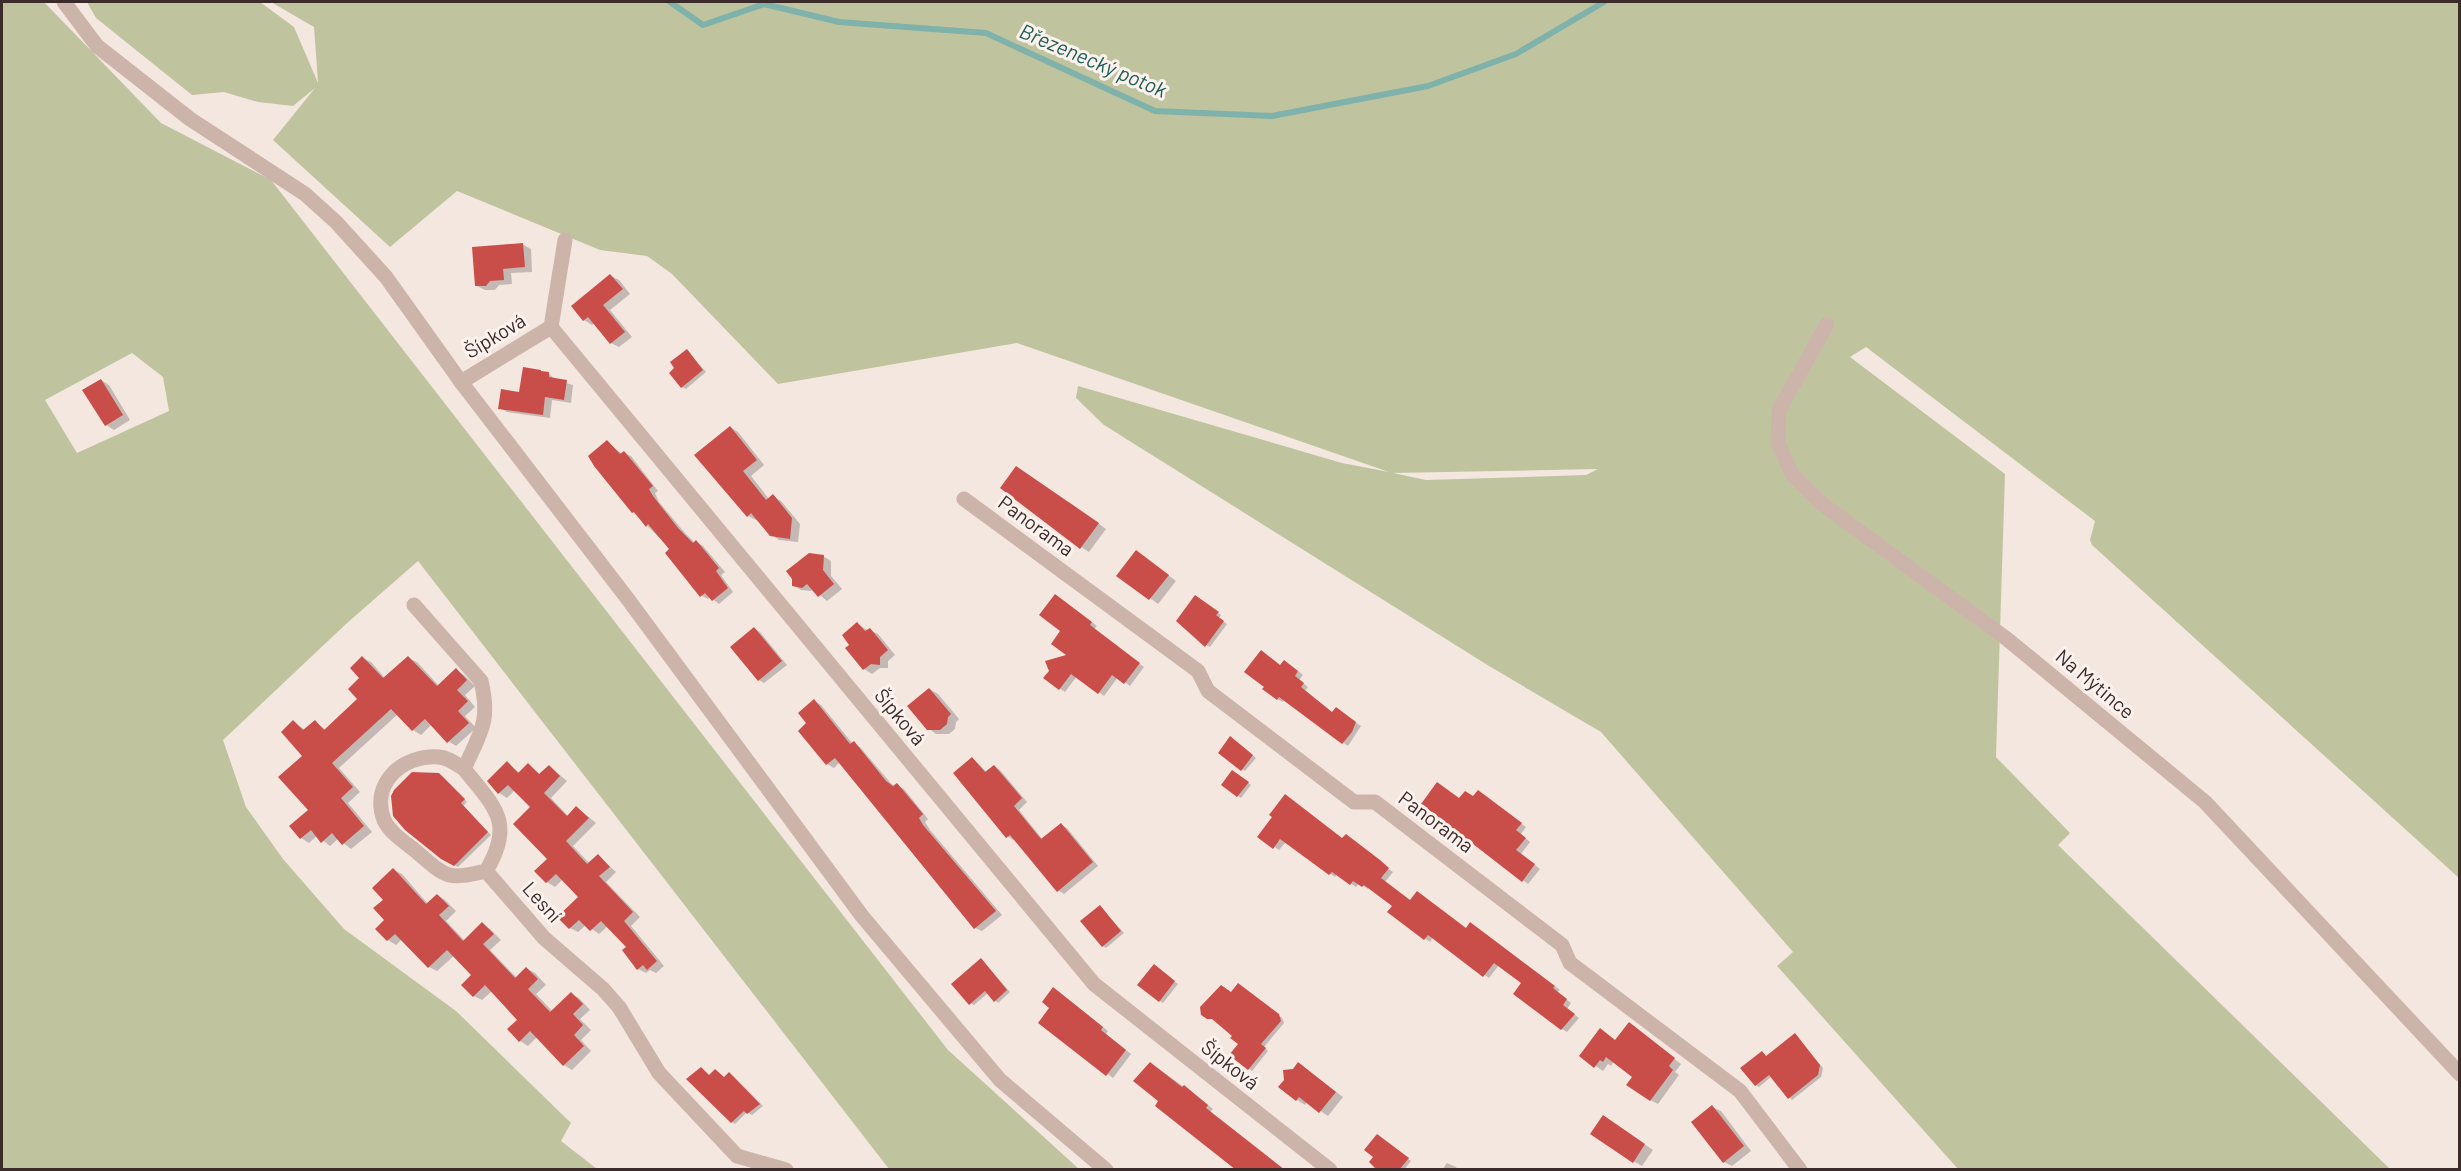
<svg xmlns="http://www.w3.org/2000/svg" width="2461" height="1171" font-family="Barlow,sans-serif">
	<rect width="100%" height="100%" fill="#f4e7e0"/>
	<!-- green -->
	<path fill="#bfc49f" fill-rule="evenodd" d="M 2,2 L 44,2 L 161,123 L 271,180 L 948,1050 L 1079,1169 L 889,1169 L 418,561 L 346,624 L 223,740 L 246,807 L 283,859 L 344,929 L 456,1011 L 571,1123 L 561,1141 L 597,1169 L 2,1170 ZM 132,353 L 163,377 L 169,411 L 77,453 L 45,400 Z
		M 87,2 L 260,2 L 294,27 L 318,83 L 314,27 L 271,2 L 2459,2 L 2459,878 L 2092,545 L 2090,540 L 2095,521 L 1866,347 L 1850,357 L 2005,474 L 1996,757 L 2070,833 L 2058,845 L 2390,1169 L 1958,1169 L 1777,966 L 1793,952 L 1601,732 L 1489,666 L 1104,425 L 1076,398 L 1078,386 L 1342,463 L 1389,472 L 1017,343 L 778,384 L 672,274 L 647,256 L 600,250 L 457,191 L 390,247 L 273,140 L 315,88 L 293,106 L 258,102 L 224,92 L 192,95 L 96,18 ZM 1598,469 L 1586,475 L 1426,480 L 1393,473 Z"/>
	<!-- shadow -->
	<path fill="#0003" d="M 522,244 L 531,249 L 532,272 L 511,273 L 512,284 L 499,285 L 495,290 L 485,290 L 477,286 Z
		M 611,276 L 619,280 L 630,294 L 610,310 L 632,337 L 619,347 L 611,343 L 595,323 L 592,325 L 584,320 Z
		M 687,351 L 706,372 L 686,389 L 682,387 Z
		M 549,374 L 556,380 L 573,385 L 571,403 L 552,400 L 550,418 L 507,412 L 500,408 Z
		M 101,380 L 109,385 L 130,420 L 114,430 L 106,425 Z
		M 730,427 L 738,432 L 764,465 L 751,476 L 769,499 L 773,496 L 781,501 L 800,524 L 798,542 L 779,540 L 771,534 L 758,519 L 756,520 L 748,516 Z
		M 607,442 L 622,454 L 624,453 L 631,456 L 658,491 L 655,493 L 659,502 L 685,533 L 695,543 L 697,542 L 703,546 L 725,572 L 721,575 L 733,592 L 719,604 L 710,597 L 708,599 L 701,595 L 671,549 L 633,512 Z
		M 1069,502 L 1106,529 L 1089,552 L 1081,547 Z
		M 823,556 L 831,561 L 831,576 L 842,589 L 827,601 L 813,589 L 811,591 L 801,590 L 793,585 Z
		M 1144,557 L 1176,581 L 1158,604 L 1119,575 Z
		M 1195,597 L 1221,615 L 1219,618 L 1227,624 L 1210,647 L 1206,645 Z
		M 1061,599 L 1097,626 L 1094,629 L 1144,667 L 1130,686 L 1118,677 L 1104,696 L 1077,676 L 1065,692 L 1045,678 L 1069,656 L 1063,631 Z
		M 857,623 L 868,631 L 870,630 L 878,634 L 895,655 L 888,661 L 888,668 L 880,668 L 872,674 L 864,669 L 852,645 Z
		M 755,629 L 760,632 L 787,665 L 764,683 L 759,680 Z
		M 363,658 L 371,662 L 385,678 L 408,658 L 417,662 L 439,686 L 456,670 L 464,675 L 475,686 L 465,695 L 475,707 L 465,716 L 476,728 L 456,746 L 448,741 L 432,724 L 421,735 L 413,730 L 398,714 L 339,768 L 360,792 L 348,803 L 372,832 L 351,849 L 338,839 L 330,846 L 317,836 L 309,843 L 301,838 L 310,810 L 304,756 L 294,722 L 305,730 L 315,722 L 326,730 L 359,699 Z
		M 1290,665 L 1303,675 L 1299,680 L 1308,687 L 1305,691 L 1333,713 L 1341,712 L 1361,726 L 1348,746 L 1284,700 L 1283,702 L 1277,699 L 1281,667 Z
		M 929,689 L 938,694 L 959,719 L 956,722 L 955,729 L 949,734 L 936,734 L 928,728 Z
		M 814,701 L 821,705 L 853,744 L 860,747 L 894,787 L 897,785 L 904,789 L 928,819 L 925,822 L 930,830 L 1002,915 L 982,931 L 975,928 L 840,762 L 834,768 L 827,764 L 808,723 Z
		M 1234,740 L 1256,758 L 1245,771 L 1242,769 Z
		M 973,759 L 987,772 L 994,766 L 1000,770 L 1027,802 L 1019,810 L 1043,840 L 1061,825 L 1067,828 L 1098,866 L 1064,894 L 1058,890 L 1015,839 L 1013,840 L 1007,836 Z
		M 507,763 L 520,773 L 528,765 L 541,775 L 549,766 L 567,781 L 551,798 L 568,816 L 577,808 L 596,823 L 573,846 L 590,864 L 598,856 L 616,872 L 606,882 L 640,917 L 631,926 L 664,966 L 656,973 L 650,970 L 646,973 L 638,969 L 628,947 L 608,926 L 599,934 L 586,925 L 578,932 L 570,928 L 580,897 L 563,879 L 555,887 L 547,882 L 549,859 L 532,807 L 515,790 L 507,798 L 499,793 Z
		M 1236,773 L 1251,785 L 1241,798 L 1223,785 Z
		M 443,777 L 467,802 L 463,806 L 491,835 L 458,867 L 442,858 Z
		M 1484,795 L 1526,827 L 1521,834 L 1530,842 L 1521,854 L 1540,869 L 1528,884 L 1469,840 L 1462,850 L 1457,847 L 1460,800 Z
		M 1259,836 L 1343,840 L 1393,872 L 1385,882 L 1411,902 L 1467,929 L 1476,927 L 1560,990 L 1557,992 L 1571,1003 L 1567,1009 L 1579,1018 L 1567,1032 L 1562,1029 L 1523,983 L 1499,965 L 1489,978 L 1433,937 L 1430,942 L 1389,912 L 1394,906 L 1369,887 L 1368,889 L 1359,883 L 1356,887 L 1337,874 L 1335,877 L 1286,842 L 1279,850 Z
		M 394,870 L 402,874 L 428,904 L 437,895 L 445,900 L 456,911 L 446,921 L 465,941 L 482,924 L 490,929 L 501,940 L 490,950 L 517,978 L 527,969 L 535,973 L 546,985 L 536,994 L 553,1012 L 571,994 L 579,998 L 590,1010 L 580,1019 L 591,1030 L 581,1040 L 591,1051 L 572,1070 L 564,1065 L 537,1037 L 528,1046 L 520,1041 L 519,1020 L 492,991 L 482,1000 L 474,996 L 473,975 L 455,955 L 437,971 L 429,967 L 402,939 L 396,945 L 388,940 L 385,900 Z
		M 1100,907 L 1124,933 L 1106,948 L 1103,946 Z
		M 982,960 L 1010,992 L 998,1003 L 988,993 L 974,1005 L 970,1003 Z
		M 1158,968 L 1178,984 L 1163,1003 L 1160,1001 Z
		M 1242,987 L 1282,1018 L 1284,1023 L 1264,1047 L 1268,1051 L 1252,1071 L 1231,1055 L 1240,1044 L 1234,1035 L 1215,1020 L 1203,1014 Z
		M 1059,992 L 1108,1031 L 1106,1034 L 1131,1054 L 1113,1078 L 1040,1023 Z
		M 1629,1024 L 1681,1064 L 1675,1072 L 1679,1075 L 1658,1104 L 1650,1100 L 1634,1077 L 1614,1061 L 1611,1066 L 1608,1064 L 1603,1071 L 1581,1056 L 1607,1034 L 1616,1041 Z
		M 1795,1035 L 1823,1068 L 1821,1077 L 1792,1100 L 1772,1076 L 1759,1087 L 1756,1085 L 1762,1053 L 1768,1057 Z
		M 1299,1064 L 1343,1097 L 1328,1116 L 1307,1102 L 1305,1105 L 1297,1100 L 1281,1087 Z
		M 1156,1067 L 1202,1100 L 1213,1109 L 1210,1112 L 1160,1101 Z
		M 733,1076 L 763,1106 L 752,1115 L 747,1112 L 735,1124 L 732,1122 L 725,1078 Z
		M 1712,1107 L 1721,1111 L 1751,1151 L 1732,1166 L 1724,1162 Z
		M 1611,1122 L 1653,1150 L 1642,1166 L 1633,1161 Z
		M 1381,1138 L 1411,1161 L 1404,1170 L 1380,1170 L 1375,1156 Z
		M 1447,1163 L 1456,1167 L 1458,1170 L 1442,1170 Z"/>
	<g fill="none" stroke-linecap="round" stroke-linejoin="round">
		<!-- stream -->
		<path stroke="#7eb2aa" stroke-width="6" d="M 670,2 L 703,25 L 764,4 L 839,22 L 986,33 L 1155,111 L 1272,116 L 1428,86 L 1516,54 L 1604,2"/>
	</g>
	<!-- building -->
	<path fill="#c94e49" d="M 523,243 L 525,267 L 503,269 L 504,280 L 490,281 L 486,286 L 475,286 L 472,247 Z
		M 610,274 L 623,289 L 603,305 L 625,332 L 610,344 L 588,317 L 583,321 L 571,306 Z
		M 687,349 L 703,370 L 681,388 L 669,373 L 674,368 L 670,362 Z
		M 523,367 L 541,370 L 541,371 L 549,372 L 549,377 L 567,380 L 564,400 L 545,397 L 543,415 L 498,409 L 501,389 L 519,392 Z
		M 101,379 L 123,415 L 105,426 L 82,390 Z
		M 730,426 L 757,460 L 743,471 L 766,500 L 773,494 L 792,518 L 790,539 L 770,536 L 751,513 L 747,517 L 694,455 Z
		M 607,440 L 620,454 L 624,451 L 653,486 L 649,489 L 653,496 L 678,528 L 693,543 L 696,540 L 719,568 L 716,571 L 728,588 L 712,601 L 705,593 L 700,597 L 665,553 L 669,549 L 648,524 L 646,527 L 634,512 L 632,513 L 594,466 L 588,456 Z
		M 1016,466 L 1099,523 L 1080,549 L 1000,488 Z
		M 1136,550 L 1169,575 L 1149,600 L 1116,576 Z
		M 809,553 L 824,555 L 823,570 L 834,584 L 818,597 L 807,584 L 802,588 L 792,586 L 792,579 L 786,571 Z
		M 1055,594 L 1092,622 L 1090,625 L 1140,663 L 1124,684 L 1112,675 L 1098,694 L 1071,674 L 1059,690 L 1043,678 L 1049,671 L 1045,661 L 1066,655 L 1051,644 L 1060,631 L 1039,615 Z
		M 1195,595 L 1219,612 L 1216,615 L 1224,621 L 1205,647 L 1176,621 Z
		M 857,622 L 865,631 L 870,628 L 888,650 L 880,657 L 880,665 L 871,664 L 863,670 L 845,648 L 849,645 L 842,635 Z
		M 754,627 L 782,661 L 758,681 L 730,647 Z
		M 1261,650 L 1280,665 L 1284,660 L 1298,671 L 1295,676 L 1304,683 L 1301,687 L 1332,712 L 1336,707 L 1356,722 L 1352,732 L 1342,744 L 1279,697 L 1277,700 L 1262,689 L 1264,687 L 1244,672 Z
		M 362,656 L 383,678 L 408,656 L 437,686 L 456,668 L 467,680 L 457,690 L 468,701 L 458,711 L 469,723 L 447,743 L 425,719 L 412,731 L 391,709 L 332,763 L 353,787 L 341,798 L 364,826 L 342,845 L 332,833 L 321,843 L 311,830 L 300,839 L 289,826 L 308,810 L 278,777 L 302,756 L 281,732 L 293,720 L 303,730 L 315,720 L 324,730 L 357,699 L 348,689 L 359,678 L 350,668 Z
		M 929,688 L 951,714 L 948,717 L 947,724 L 940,730 L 927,730 L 907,706 Z
		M 814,699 L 850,744 L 854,741 L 886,781 L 893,786 L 897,783 L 923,814 L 919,818 L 923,825 L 996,911 L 974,929 L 835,758 L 826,765 L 798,731 L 806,723 L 798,713 Z
		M 1230,736 L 1253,755 L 1241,771 L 1218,753 Z
		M 972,757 L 985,772 L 994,765 L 1022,798 L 1014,806 L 1041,839 L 1061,823 L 1093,862 L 1057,892 L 1010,835 L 1006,838 L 953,773 Z
		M 507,761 L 518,773 L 528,763 L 539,774 L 549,765 L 560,776 L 544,793 L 567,816 L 576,806 L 589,818 L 566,841 L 587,864 L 598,854 L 610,867 L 599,876 L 633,912 L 624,921 L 657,961 L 647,970 L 643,965 L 637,970 L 622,950 L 626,947 L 601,921 L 590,931 L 579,920 L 569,929 L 557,917 L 578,897 L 556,874 L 546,883 L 534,871 L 547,859 L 513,824 L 530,807 L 508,785 L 498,794 L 487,781 Z
		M 1232,770 L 1249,782 L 1237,797 L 1221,785 Z
		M 412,772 L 439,773 L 465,799 L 461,803 L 488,832 L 454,866 L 441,859 L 405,830 L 393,816 L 391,796 L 394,790 Z
		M 1437,782 L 1459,798 L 1465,791 L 1473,796 L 1478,790 L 1522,823 L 1516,830 L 1526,838 L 1516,850 L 1535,864 L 1522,882 L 1464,837 L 1456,848 L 1439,835 L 1442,830 L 1436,826 L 1441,819 L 1421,804 Z
		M 1285,794 L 1342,838 L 1346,834 L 1380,860 L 1389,868 L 1381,878 L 1410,900 L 1417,891 L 1466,928 L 1470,922 L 1555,986 L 1553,988 L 1567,999 L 1563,1005 L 1575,1014 L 1561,1030 L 1513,994 L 1521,983 L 1494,963 L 1483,977 L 1428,935 L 1424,940 L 1387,912 L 1392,906 L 1364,885 L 1362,887 L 1353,881 L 1350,885 L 1332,872 L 1329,875 L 1280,839 L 1273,849 L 1257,837 L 1272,817 L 1269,815 Z
		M 393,868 L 426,904 L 437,894 L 449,906 L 439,915 L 463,941 L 482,922 L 494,934 L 483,944 L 515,978 L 526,967 L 538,979 L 528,989 L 550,1012 L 571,992 L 583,1004 L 573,1014 L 583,1025 L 574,1035 L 584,1046 L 563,1066 L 530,1031 L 519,1042 L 507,1029 L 517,1020 L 485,985 L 473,997 L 461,985 L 471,975 L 447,950 L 428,968 L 395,934 L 387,941 L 375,929 L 384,920 L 373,908 L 383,900 L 372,888 Z
		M 1100,905 L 1121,931 L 1102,947 L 1080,921 Z
		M 981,958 L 1007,990 L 994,1002 L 985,991 L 969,1005 L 951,984 Z
		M 1154,964 L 1175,981 L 1159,1002 L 1137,985 Z
		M 1238,983 L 1279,1014 L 1281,1021 L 1261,1044 L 1266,1048 L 1248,1070 L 1229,1055 L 1238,1044 L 1230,1038 L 1232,1036 L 1212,1019 L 1207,1019 L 1201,1015 L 1200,1007 L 1221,985 L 1231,992 Z
		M 1053,987 L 1103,1027 L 1101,1030 L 1126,1050 L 1106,1076 L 1038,1023 L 1049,1008 L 1042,1002 Z
		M 1629,1022 L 1675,1058 L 1669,1066 L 1673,1070 L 1650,1101 L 1626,1085 L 1632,1077 L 1606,1057 L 1603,1062 L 1600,1060 L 1594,1068 L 1579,1056 L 1600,1028 L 1615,1040 Z
		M 1795,1033 L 1820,1065 L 1818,1075 L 1788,1099 L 1769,1075 L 1755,1086 L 1740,1068 L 1762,1051 L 1766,1056 Z
		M 1150,1062 L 1182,1087 L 1184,1085 L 1208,1105 L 1206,1108 L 1285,1170 L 1236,1170 L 1155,1106 L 1158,1101 L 1133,1081 Z
		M 1298,1062 L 1336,1092 L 1319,1113 L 1299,1097 L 1296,1101 L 1278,1087 L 1284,1080 L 1283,1070 L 1293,1069 Z
		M 701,1067 L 709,1075 L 715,1069 L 724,1077 L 729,1072 L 760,1104 L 747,1114 L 744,1111 L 731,1123 L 686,1079 Z
		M 1712,1105 L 1744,1146 L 1723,1163 L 1691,1122 Z
		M 1603,1115 L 1645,1144 L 1633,1163 L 1590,1134 Z
		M 1377,1134 L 1409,1158 L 1399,1170 L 1377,1170 L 1369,1162 L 1373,1157 L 1364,1150 Z"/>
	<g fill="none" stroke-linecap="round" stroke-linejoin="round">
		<!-- minor -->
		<path stroke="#cdb4ab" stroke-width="15" d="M 1827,324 L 1779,410 L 1778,443 L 1792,474 L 1822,504 L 2007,639 L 2205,802 L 2460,1074
			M 551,327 L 565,240
			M 461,382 L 551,327 L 1094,984 L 1330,1170
			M 964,499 L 1198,671 L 1208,691 L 1354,802 L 1375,802 L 1562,945 L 1570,963 L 1740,1091 L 1800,1170
			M 414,605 L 481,681 C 491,722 480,733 464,769 C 495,807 515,823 486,871 L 544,938 L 603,989 L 619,1007 L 659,1073 L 737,1156 L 786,1170
			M 464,769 C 456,764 449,758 439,757 C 404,754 370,782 384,820 C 390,833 406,843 417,852 C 447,878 447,880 486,871"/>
		<!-- tertiary -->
		<path stroke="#cdb4ab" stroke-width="15" d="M 64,2 L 97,46 L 190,119 L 305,194 L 336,222 L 386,277 L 461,382 L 627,598 L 862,916 L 1000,1080 L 1106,1170"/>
	</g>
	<g text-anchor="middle" stroke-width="6" stroke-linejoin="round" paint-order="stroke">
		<!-- street labels -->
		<g font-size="20" fill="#3b2c2b" stroke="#fbf2ed">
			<text transform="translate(495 336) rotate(-31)" y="7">Šípková</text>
			<text transform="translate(1036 526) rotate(36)" y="7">Panorama</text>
			<text transform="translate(2095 684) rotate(40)" y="7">Na Mýtince</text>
			<text transform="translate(900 717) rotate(50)" y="7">Šípková</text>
			<text transform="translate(1436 822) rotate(37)" y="7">Panorama</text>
			<text transform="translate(542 902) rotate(48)" y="7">Lesní</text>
			<text transform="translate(1230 1065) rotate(38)" y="7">Šípková</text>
		</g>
		<!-- water labels -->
		<g font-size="21" font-style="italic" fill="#1e5e55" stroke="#fbf2ed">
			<text transform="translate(1093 61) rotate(23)" y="7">Březenecký potok</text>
		</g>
	</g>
	<!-- border -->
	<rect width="2461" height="1171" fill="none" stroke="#3b2c2b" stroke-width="6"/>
</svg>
